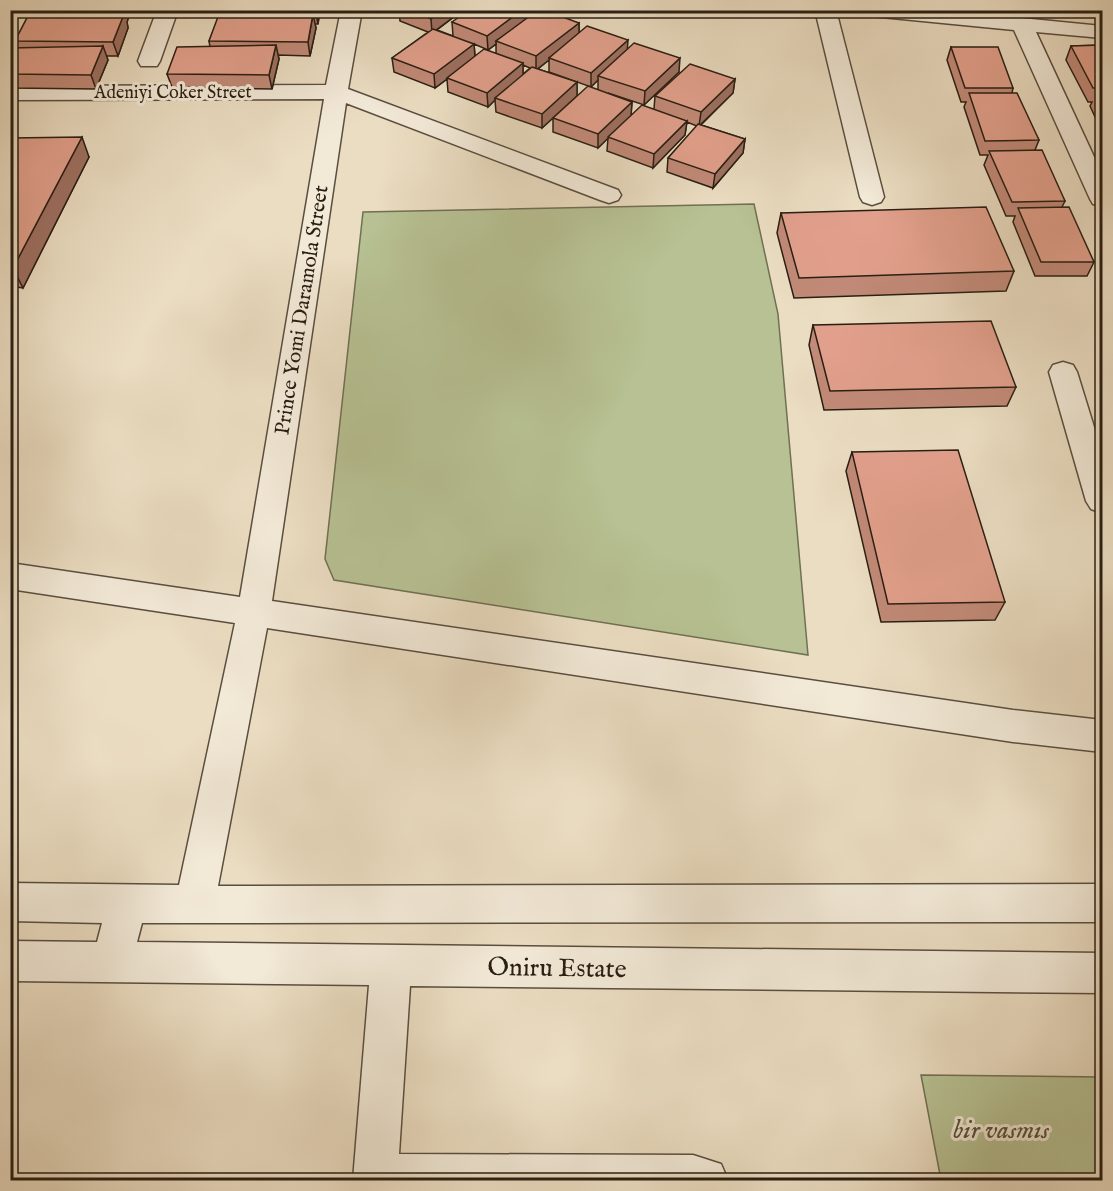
<svg xmlns="http://www.w3.org/2000/svg" width="1113" height="1191" font-family="'IM FELL English',serif">
	<rect width="100%" height="100%" fill="#ebddc2"/>
	<filter id="stains"><feTurbulence type="fractalNoise" baseFrequency=".00333" numOctaves="4"/><feColorMatrix values="0 0 0 0 .2 0 0 0 0 .09 0 0 0 0 .02 0 0 0 .5 -.17"/></filter>
	<radialGradient id="worn" r=".72"><stop offset=".6" stop-color="#630" stop-opacity="0"/><stop offset="1" stop-color="#630" stop-opacity=".3"/></radialGradient>
	<!-- green -->
	<path fill="#b7c193" stroke="#707053" stroke-width="1.5" d="M 754,204 L 778,314 L 808,655 L 334,580 L 325,559 L 363,212 Z
		M 921,1075 L 1102,1077 L 1102,1180 L 941,1180 Z"/>
	<g fill="none" stroke-linecap="round" stroke-linejoin="round">
		<!-- minor casing -->
		<g stroke="#5a4e3f" stroke-width="3">
			<path id="minor" d="M 157,10 L 178,10 L 160,61 L 157,66 L 141,66 L 138,61 Z
				M 341,10 L 362,10 L 348,89 L 618,190 L 621,195 L 618,200 L 609,203 L 600,200 L 346,103 L 272,601 L 1013,710 L 1102,720 L 1102,752 L 1013,742 L 267,628 L 218,886 L 1102,884 L 1102,922 L 142,923 L 137,942 L 1102,953 L 1102,993 L 410,986 L 399,1154 L 693,1155 L 721,1164 L 728,1180 L 353,1180 L 369,985 L 10,981 L 10,941 L 97,942 L 102,923 L 10,921 L 10,883 L 179,885 L 235,623 L 10,589 L 10,563 L 240,597 L 324,99 L 10,100 L 10,86 L 326,85 Z
				M 815,10 L 836,10 L 884,197 L 881,202 L 872,205 L 863,202 L 860,197 Z
				M 861,10 L 942,10 L 1102,26 L 1102,38 L 1036,32 L 1102,174 L 1102,206 L 1093,204 L 1090,199 L 1014,30 L 871,16 Z
				M 1063,362 L 1073,365 L 1077,372 L 1102,453 L 1102,513 L 1091,509 L 1086,501 L 1049,372 L 1053,365 Z"/>
		</g>
		<!-- minor -->
		<use href="#minor" fill="#f2e9d7" fill-rule="evenodd"/>
	</g>
	<!-- wall -->
	<path fill="#c28a78" stroke="#291e13" stroke-width="1.5" fill-rule="evenodd" d="M 26,10 L 131,10 L 127,22 L 128,28 L 118,56 L 106,56 L 108,60 L 96,89 L 10,88 L 10,48 L 17,48 L 15,41 L 28,16 Z
		M 220,10 L 320,10 L 318,24 L 315,24 L 316,28 L 310,56 L 278,55 L 279,59 L 272,89 L 172,87 L 167,74 L 210,47 L 209,41 L 220,14 Z
		M 399,10 L 463,10 L 437,30 L 453,36 L 452,22 L 527,10 L 527,18 L 579,23 L 579,33 L 627,49 L 679,72 L 644,105 L 608,93 L 632,102 L 631,115 L 654,109 L 655,96 L 735,79 L 733,93 L 701,125 L 745,139 L 743,153 L 713,188 L 667,172 L 668,158 L 697,126 L 687,122 L 685,135 L 653,168 L 607,151 L 608,138 L 598,148 L 553,132 L 553,118 L 598,90 L 598,80 L 591,87 L 549,72 L 549,60 L 538,69 L 577,82 L 577,96 L 542,128 L 496,112 L 495,100 L 488,107 L 448,92 L 447,79 L 435,88 L 394,72 L 392,58 L 428,32 L 400,21 ZM 474,44 L 488,50 L 496,44 L 496,54 L 475,56 ZM 523,65 L 530,68 L 523,74 Z
		M 1102,45 L 1102,132 L 1090,106 L 1092,102 L 1088,102 L 1066,60 L 1071,46 Z
		M 951,47 L 1013,88 L 1012,93 L 1039,140 L 1035,150 L 1065,201 L 1062,207 L 1094,262 L 1087,276 L 1035,276 L 1013,222 L 1015,216 L 1006,216 L 984,165 L 988,155 L 980,155 L 964,107 L 966,102 L 961,102 L 947,60 Z
		M 10,138 L 89,157 L 23,288 L 10,286 Z
		M 781,213 L 1014,271 L 1006,291 L 794,298 L 777,233 Z
		M 813,325 L 1016,387 L 1007,406 L 824,410 L 809,345 Z
		M 852,452 L 1005,602 L 995,620 L 881,622 L 846,471 Z"/>
	<!-- shaded-wall -->
	<path fill="#9e7062" stroke="#291e13" stroke-width="1.5" d="M 121,10 L 131,10 L 127,22 L 128,28 L 118,56 L 113,42 L 123,16 Z
		M 315,10 L 320,10 L 318,24 Z
		M 443,10 L 463,10 L 432,33 L 431,19 Z
		M 522,10 L 527,10 L 527,21 L 496,41 L 496,44 L 488,50 L 487,36 Z
		M 313,14 L 316,28 L 310,56 L 308,42 Z
		M 579,23 L 579,37 L 549,58 L 549,60 L 536,70 L 536,56 Z
		M 628,40 L 627,54 L 598,76 L 598,80 L 591,87 L 591,73 Z
		M 474,44 L 475,57 L 447,78 L 447,79 L 435,88 L 434,74 Z
		M 276,45 L 279,59 L 272,89 L 269,75 Z
		M 103,46 L 108,60 L 96,89 L 91,75 Z
		M 680,58 L 679,72 L 644,105 L 645,91 Z
		M 523,63 L 523,77 L 495,98 L 495,100 L 488,107 L 487,93 Z
		M 735,79 L 733,93 L 699,126 L 701,112 Z
		M 577,82 L 577,96 L 542,128 L 542,114 Z
		M 632,102 L 631,116 L 598,148 L 598,134 Z
		M 687,121 L 685,135 L 653,168 L 654,154 Z
		M 82,137 L 89,157 L 23,288 L 13,268 Z
		M 745,139 L 743,153 L 713,188 L 715,174 Z"/>
	<!-- building -->
	<path fill="#e2a08c" stroke="#291e13" stroke-width="1.5" d="M 408,10 L 443,10 L 431,19 Z
		M 469,10 L 522,10 L 487,36 L 452,22 Z
		M 538,10 L 544,10 L 579,23 L 536,56 L 496,41 Z
		M 124,14 L 113,42 L 15,41 L 28,16 Z
		M 219,14 L 313,14 L 308,42 L 209,41 Z
		M 587,26 L 628,40 L 591,73 L 549,58 Z
		M 433,29 L 474,44 L 434,74 L 392,58 Z
		M 634,43 L 680,58 L 645,91 L 598,76 Z
		M 276,45 L 269,75 L 167,74 L 177,47 Z
		M 1102,45 L 1102,88 L 1093,88 L 1071,46 Z
		M 103,46 L 91,75 L 10,74 L 10,48 Z
		M 951,47 L 998,47 L 1013,88 L 965,88 Z
		M 484,49 L 523,63 L 487,93 L 447,78 Z
		M 690,64 L 735,79 L 701,112 L 655,96 Z
		M 532,67 L 577,82 L 542,114 L 495,98 Z
		M 588,86 L 632,102 L 598,134 L 553,118 Z
		M 1096,92 L 1102,92 L 1102,105 Z
		M 969,93 L 1017,93 L 1039,140 L 985,141 Z
		M 642,105 L 687,121 L 654,154 L 608,137 Z
		M 698,124 L 745,139 L 715,174 L 668,158 Z
		M 82,137 L 13,268 L 10,267 L 10,138 Z
		M 1042,150 L 1065,201 L 1012,202 L 989,151 Z
		M 986,207 L 1014,271 L 799,278 L 781,213 Z
		M 1069,207 L 1094,262 L 1041,262 L 1018,208 Z
		M 991,321 L 1016,387 L 830,391 L 813,325 Z
		M 958,450 L 1005,602 L 888,604 L 852,452 Z"/>
	<g text-anchor="middle" stroke-width="6" stroke-linejoin="round" paint-order="stroke">
		<!-- far-street labels -->
		<g font-size="18" fill="#291e13" stroke="#f2e9d7">
			<text x="173" y="98">Adeniyi Coker Street</text>
		</g>
		<!-- street labels -->
		<g font-size="21" fill="#291e13" stroke="#f2e9d7">
			<text transform="translate(301 310) rotate(-81)" y="7">Prince Yomi Daramola Street</text>
		</g>
		<!-- near-street labels -->
		<g font-size="26" fill="#291e13" stroke="#f2e9d7">
			<text transform="translate(557 967) rotate(1)" y="9">Oniru Estate</text>
		</g>
		<!-- near-park labels -->
		<g font-size="26" font-style="italic" fill="#544f39" stroke="#f2e9d7">
			<text x="1001" y="1138">bir vasmıs</text>
		</g>
	</g>
	<!-- margin -->
	<rect width="1113" height="1191" fill="none" stroke="#ebddc2" stroke-width="36"/>
	<rect x="12" y="12" width="1089" height="1167" fill="none" stroke="#291e13" stroke-width="3"/>
	<rect x="18" y="18" width="1077" height="1155" fill="none" stroke="#291e13" stroke-width="1.5"/>
	<rect width="100%" height="100%" filter="url(#stains)"/>
	<rect width="100%" height="100%" fill="url(#worn)"/>
</svg>
